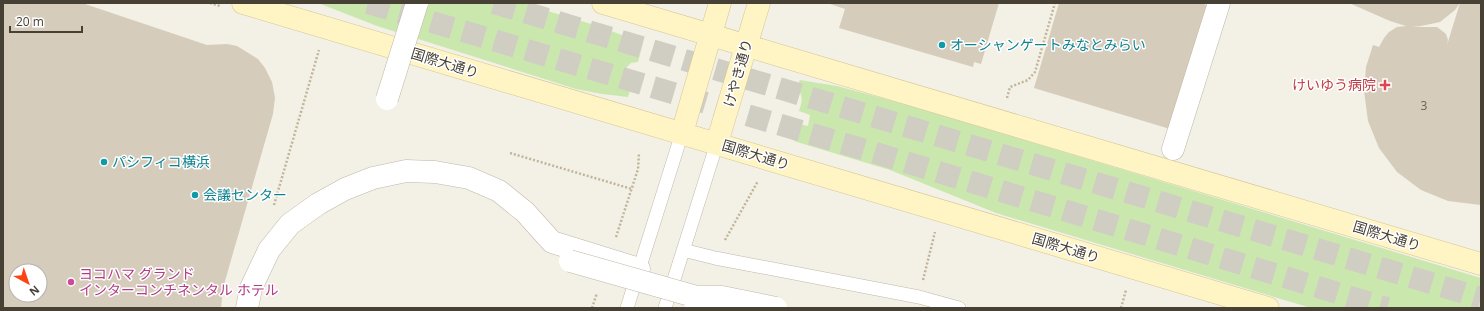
<svg xmlns="http://www.w3.org/2000/svg" width="1484" height="311" font-family="'Open Sans','Noto Sans JP',sans-serif">
	<rect width="100%" height="100%" fill="#f3f0e6"/>
	<!-- green -->
	<path fill="#cae8ae" d="M 318,3 L 527,3 L 541,9 L 598,26 L 643,43 L 638,62 L 631,63 L 625,69 L 627,77 L 633,81 L 628,97 L 602,94 L 576,89 L 377,26 Z
		M 800,80 L 837,86 L 912,106 L 1481,278 L 1481,308 L 1311,308 L 996,213 L 890,170 L 797,142 L 782,134 L 782,133 L 790,136 L 792,130 L 784,128 L 786,121 L 808,126 L 810,115 L 799,111 C 802,102 804,95 796,88 Z"/>
	<!-- building -->
	<path fill="#d5ccbb" fill-rule="evenodd" d="M 3,3 L 82,3 L 207,45 L 227,44 L 237,46 L 258,59 L 265,68 L 272,82 L 275,98 L 273,114 L 223,288 L 221,308 L 3,308 ZM 16,271 L 40,271 L 40,295 L 16,295 Z
		M 827,3 L 999,3 L 981,64 L 974,62 L 973,67 L 839,28 L 845,9 Z
		M 1059,3 L 1200,3 L 1207,5 L 1170,129 L 1034,88 Z
		M 1349,3 L 1443,3 L 1445,4 L 1460,3 L 1455,10 L 1440,22 L 1421,26 L 1412,27 L 1437,27 L 1446,34 L 1448,40 L 1447,45 L 1460,3 L 1481,3 L 1481,205 L 1448,201 L 1421,190 L 1397,172 L 1379,148 L 1368,121 L 1364,91 L 1366,67 L 1373,45 L 1379,47 L 1384,38 L 1389,32 L 1397,27 L 1406,26 L 1390,21 Z"/>
	<g fill="none" stroke-linecap="round" stroke-linejoin="round">
		<!-- secondary-tunnel -->
		<path stroke="#d0cdc3" stroke-width="22" stroke-dasharray="22 11" stroke-linecap="butt" d="M 368,3 L 879,154 L 1387,308
			M 494,3 L 1481,298"/>
		<!-- lane casing -->
		<g stroke="#bfb8a8" stroke-width="14">
			<path id="lane" d="M 683,250 L 715,258 L 919,297 L 959,308
				M 627,308 L 682,133
				M 665,308 L 717,143"/>
		</g>
		<!-- street casing -->
		<g stroke="#bfb8a8" stroke-width="23">
			<path id="street" d="M 1173,149 L 1219,3
				M 247,308 L 251,288 L 269,250 L 290,224 L 318,204 L 345,189 L 373,178 L 406,171 L 435,172 L 469,178 L 499,191 L 525,212 L 552,242 L 639,269"/>
		</g>
		<!-- secondary casing -->
		<g stroke="#d4c695" stroke-width="23">
			<path id="secondary" d="M 243,3 L 1268,308
				M 603,3 L 1481,264
				M 682,133 L 720,3
				M 717,143 L 759,3"/>
		</g>
		<!-- path -->
		<path stroke="#c1b599" stroke-width="2.5" stroke-dasharray="2 2" stroke-linecap="butt" d="M 210,3 L 220,6
			M 1007,98 L 1010,87 L 1028,80 L 1035,72 L 1055,3
			M 510,153 L 632,189
			M 274,205 L 319,50
			M 616,237 L 638,169 L 639,153
			M 725,240 L 758,181
			M 923,280 L 935,232
			M 592,308 L 597,293
			M 1121,308 L 1126,290"/>
		<!-- lane -->
		<use href="#lane" stroke="#fff" stroke-width="13"/>
		<!-- street -->
		<use href="#street" stroke="#fff" stroke-width="22"/>
		<!-- secondary -->
		<use href="#secondary" stroke="#fff4c4" stroke-width="22"/>
		<!-- street-bridge casing -->
		<g stroke="#bfb8a8" stroke-width="23" stroke-linecap="butt">
			<path id="street-bridge" d="M 387,99 L 417,3
				M 570,261 L 697,297
				M 695,308 L 697,297 L 722,297 L 776,308"/>
		</g>
		<!-- street-bridge -->
		<use href="#street-bridge" stroke="#fff" stroke-width="22"/>
	</g>
	<!-- markers -->
	<g fill="#0f9aa8" stroke="#fff" stroke-width="1.5">
		<circle cx="942" cy="45" r="4"/>
		<circle cx="104" cy="162" r="4"/>
		<circle cx="195" cy="195" r="4"/>
	</g>
	<path fill="#e0444e" stroke="#fff" stroke-width="1.5" d="M1383 79h4v4h4v4h-4v4h-4v-4h-4v-4h4z"/>
	<circle fill="#d1479c" stroke="#fff" stroke-width="1.5" cx="71" cy="282" r="4"/>
	<g text-anchor="middle" stroke-width="3" stroke-linejoin="round" paint-order="stroke">
		<!-- number labels -->
		<g font-size="12" fill="#6a6356">
			<text x="1424" y="110">3</text>
		</g>
		<!-- culture labels -->
		<g font-size="14" fill="#0d838f" stroke="#fff" text-anchor="start">
			<text x="950" y="50">オーシャンゲートみなとみらい</text>
			<text x="112" y="167">パシフィコ横浜</text>
			<text x="203" y="200">会議センター</text>
		</g>
		<!-- street labels -->
		<g font-size="14" fill="#464035" stroke="#fff">
			<text transform="translate(445 63) rotate(17)" y="5">国際大通り</text>
			<text transform="translate(738 73) rotate(-74)" y="5">けやき通り</text>
			<text transform="translate(756 155) rotate(17)" y="5">国際大通り</text>
			<text transform="translate(1387 236) rotate(17)" y="5">国際大通り</text>
			<text transform="translate(1066 248) rotate(17)" y="5">国際大通り</text>
		</g>
		<!-- health labels -->
		<g font-size="14" fill="#be3a42" stroke="#fff" text-anchor="end">
			<text x="1376" y="90">けいゆう病院</text>
		</g>
		<!-- hotel labels -->
		<g font-size="14" fill="#b23c85" stroke="#fff" text-anchor="start">
			<text x="79" y="279">ヨコハマ グランド<tspan x="79" dy="16">インターコンチネンタル ホテル</tspan></text>
		</g>
	</g>
	<!-- border -->
	<rect width="1484" height="311" fill="none" stroke="#464035" stroke-width="8"/>
	<!-- north arrow -->
	<g transform="translate(28 283) rotate(140)"><circle r="19" fill="#ffffff" stroke="#b5b3ae"/>
	<path d="M0-3L7 15L0 10L-7 15Z" fill="#fd4313"/>
	<text y="-6" font-size="11" font-weight="bold" text-anchor="middle" fill="#464035">N</text>
	</g>
	<!-- scale -->
	<path d="M10 26v6h72v-6" fill="none" stroke="#464035" stroke-width="2"/>
	<text x="16" y="26" font-size="12" fill="#464035" stroke="#ffffff" stroke-width="3" paint-order="stroke">20 m</text>
</svg>
